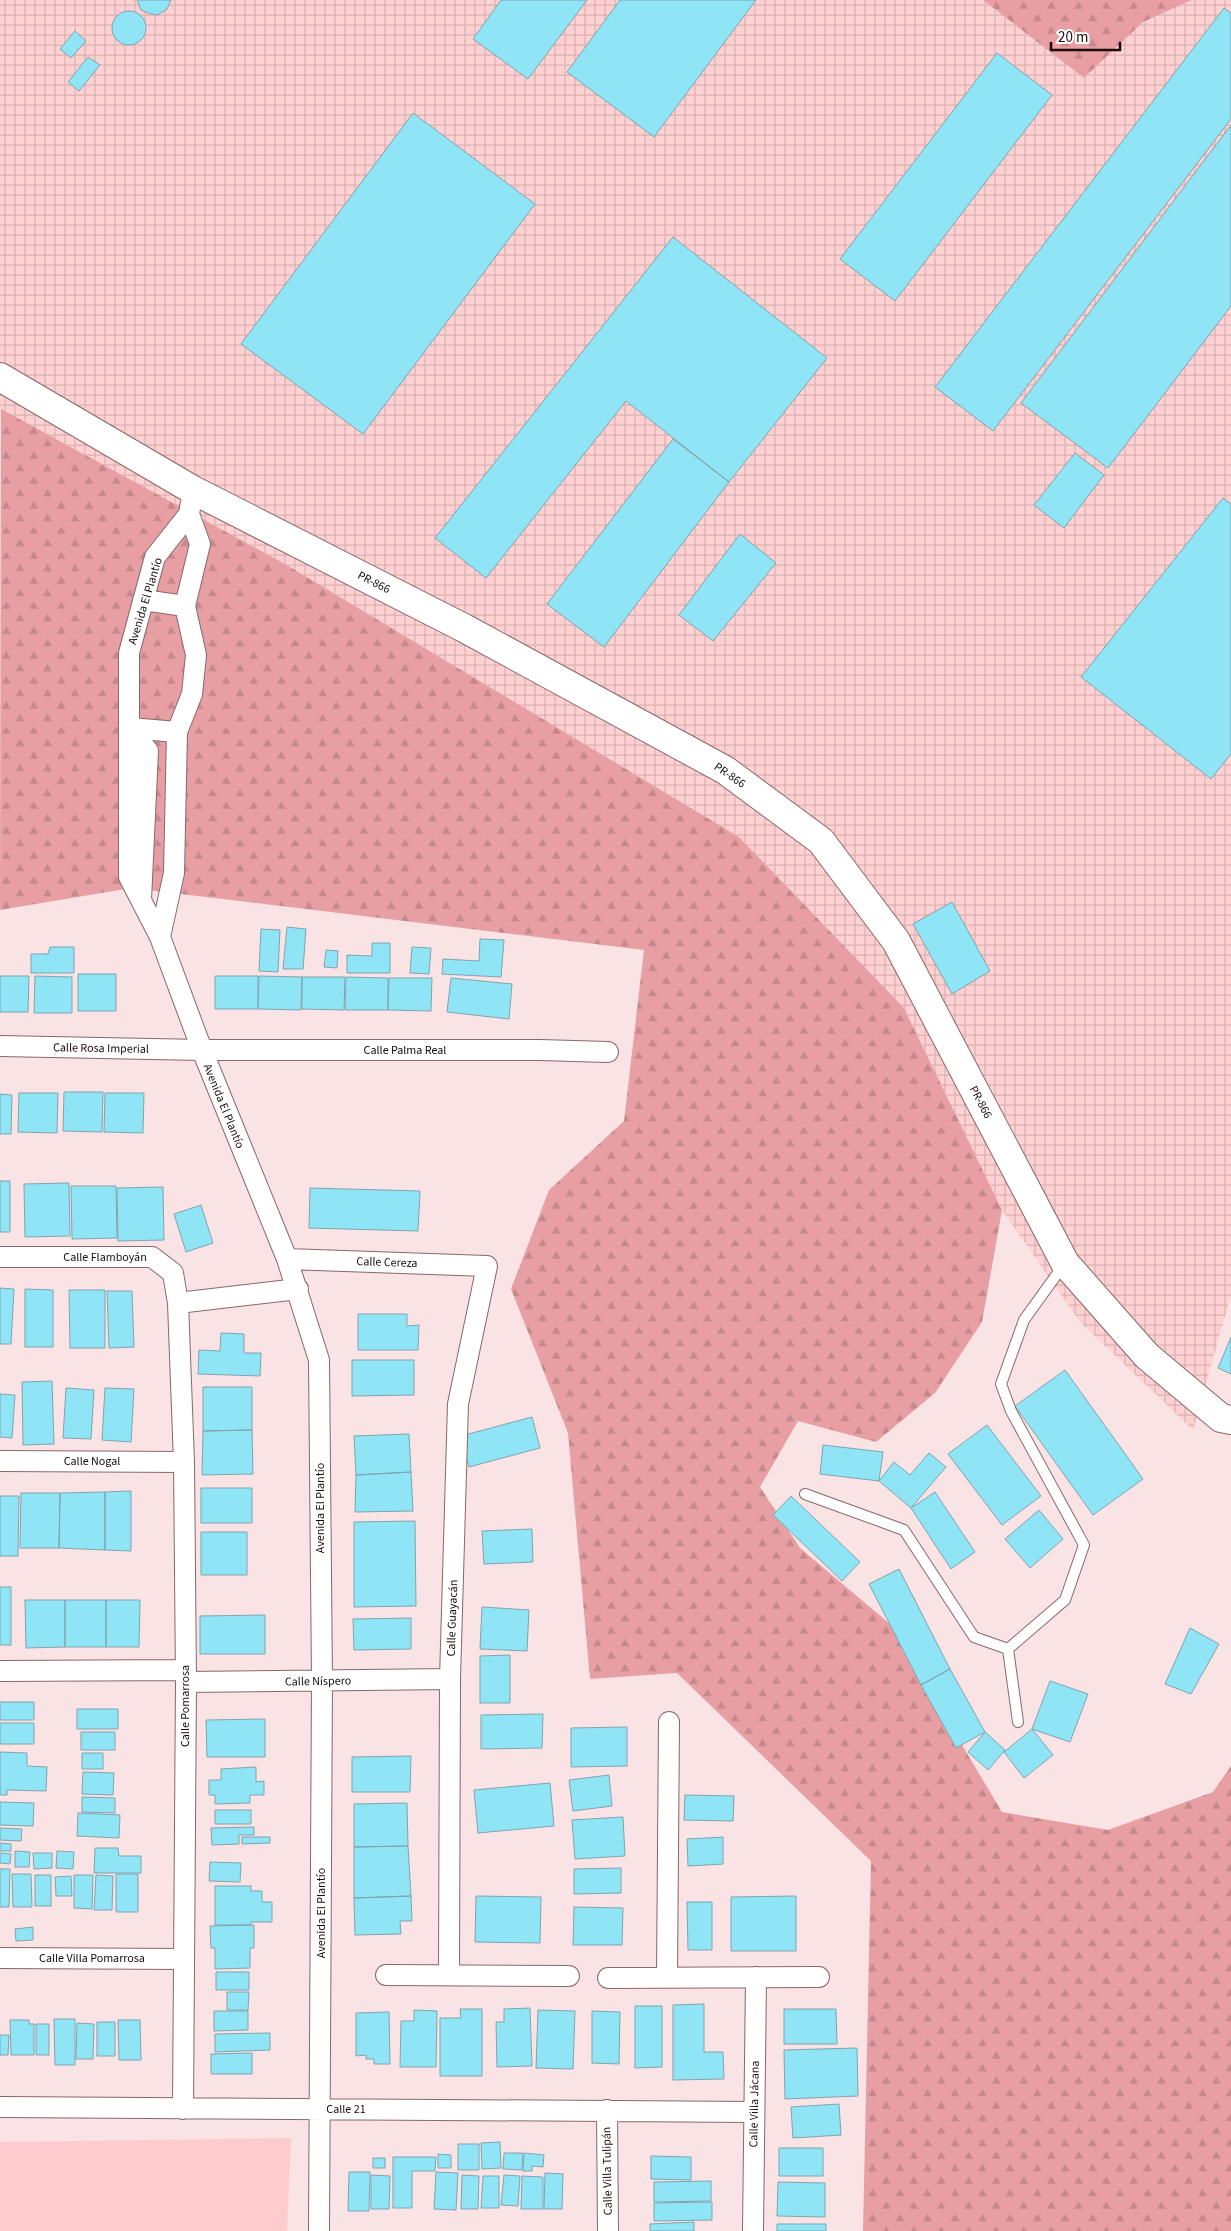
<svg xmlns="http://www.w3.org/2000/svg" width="1231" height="2231" font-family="'Source Sans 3',sans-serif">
	<defs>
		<pattern id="industrial-grid" width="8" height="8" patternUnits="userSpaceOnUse" patternTransform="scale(1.25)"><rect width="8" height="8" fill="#ffd1d2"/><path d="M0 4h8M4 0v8" fill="none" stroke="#dab2b3"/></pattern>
		<pattern id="forest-firs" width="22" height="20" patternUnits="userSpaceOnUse" patternTransform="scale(1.25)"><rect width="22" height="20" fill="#e79fa3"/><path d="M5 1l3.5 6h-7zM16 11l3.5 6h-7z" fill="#c5888b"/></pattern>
	</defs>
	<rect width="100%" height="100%" fill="#fae3e4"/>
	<!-- industrial -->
	<path fill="url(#industrial-grid)" d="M 0,0 L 983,0 L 1084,78 L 1143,22 L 1192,0 L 1231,0 L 1231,1295 L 1193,1430 L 1080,1322 L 1002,1210 L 904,1008 L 739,837 L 285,564 L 0,410 Z"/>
	<!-- green -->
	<path fill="#feccce" d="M 291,2138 L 287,2231 L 0,2231 L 0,2142 Z"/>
	<!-- forest -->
	<path fill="url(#forest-firs)" d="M 983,0 L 1192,0 L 1143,22 L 1084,78 Z
		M 1,409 L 285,564 L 739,837 L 904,1008 L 1002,1210 L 982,1322 L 935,1393 L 876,1442 L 798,1421 L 760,1487 L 800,1548 L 890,1624 L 1002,1812 L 1108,1830 L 1213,1792 L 1231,1766 L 1231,2231 L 863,2231 L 871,1861 L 677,1673 L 590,1679 L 568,1433 L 511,1289 L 549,1190 L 624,1121 L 644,950 L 131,888 L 0,910 Z"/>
	<!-- building -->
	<path fill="#8fe4f6" stroke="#80a4ac" d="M 137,0 L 171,0 L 167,9 L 157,15 L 151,14 L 141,10 Z
		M 501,0 L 587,0 L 528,79 L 473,39 Z
		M 620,0 L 756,0 L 654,137 L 567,72 Z
		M 1224,8 L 1231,13 L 1231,119 L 993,431 L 935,387 Z
		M112 28a17 17 0 1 1 34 0a17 17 0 1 1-34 0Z
		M 75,31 L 86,41 L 71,58 L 60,49 Z
		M 997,53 L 1052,95 L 895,301 L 840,259 Z
		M 88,57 L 100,65 L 79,91 L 68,82 Z
		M 413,113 L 535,204 L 363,434 L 241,344 Z
		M 1231,125 L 1231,306 L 1108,468 L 1021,403 Z
		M 673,237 L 827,358 L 729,482 L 626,401 L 486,578 L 435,538 Z
		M 673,439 L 729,482 L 604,647 L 547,604 Z
		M 1075,453 L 1104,475 L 1064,528 L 1034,505 Z
		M 1223,498 L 1231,504 L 1231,754 L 1211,779 L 1081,677 Z
		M 740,534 L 776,563 L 713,641 L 679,615 Z
		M 952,902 L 990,971 L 952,994 L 913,924 Z
		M 287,927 L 306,929 L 303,969 L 283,969 Z
		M 261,929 L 280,930 L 278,972 L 259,971 Z
		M 480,939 L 504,940 L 501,977 L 442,974 L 443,959 L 479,961 Z
		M 372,943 L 390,943 L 390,973 L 347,973 L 347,955 L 372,956 Z
		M 50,947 L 74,947 L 74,973 L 31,973 L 31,954 L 48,954 Z
		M 412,947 L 431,948 L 429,974 L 410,973 Z
		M 326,950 L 338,951 L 337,968 L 324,967 Z
		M 78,974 L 116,974 L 116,1011 L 78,1011 Z
		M 0,976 L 29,976 L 28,1012 L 0,1012 Z
		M 35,976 L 72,977 L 72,1013 L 34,1013 Z
		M 215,976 L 258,976 L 258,1009 L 215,1009 Z
		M 259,976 L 302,977 L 301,1010 L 258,1009 Z
		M 302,977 L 345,977 L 344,1010 L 302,1009 Z
		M 346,977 L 388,978 L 388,1010 L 345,1010 Z
		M 389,978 L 432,978 L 431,1011 L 388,1010 Z
		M 451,978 L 512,984 L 509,1019 L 447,1012 Z
		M 64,1092 L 103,1092 L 102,1132 L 63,1131 Z
		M 19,1093 L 58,1093 L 57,1133 L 18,1132 Z
		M 105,1093 L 144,1093 L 143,1133 L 104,1132 Z
		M 0,1094 L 12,1095 L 11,1134 L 0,1134 Z
		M 0,1181 L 10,1181 L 10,1232 L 0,1232 Z
		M 69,1183 L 70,1236 L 25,1237 L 24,1184 Z
		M 71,1186 L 116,1186 L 117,1238 L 72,1239 Z
		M 163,1187 L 164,1240 L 118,1241 L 117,1188 Z
		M 310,1188 L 420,1191 L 418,1231 L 309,1228 Z
		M 201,1205 L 213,1243 L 186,1252 L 174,1214 Z
		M 0,1288 L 14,1289 L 11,1344 L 0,1344 Z
		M 25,1289 L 53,1290 L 53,1347 L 25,1347 Z
		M 69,1290 L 105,1290 L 105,1348 L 70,1348 Z
		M 107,1291 L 132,1291 L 134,1347 L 109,1348 Z
		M 358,1314 L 407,1314 L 407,1326 L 419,1325 L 418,1350 L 358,1350 Z
		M 221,1333 L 244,1334 L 244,1353 L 261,1353 L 260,1376 L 198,1374 L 199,1350 L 220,1351 Z
		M 1231,1337 L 1231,1374 L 1218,1368 Z
		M 352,1360 L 414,1360 L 414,1395 L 352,1396 Z
		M 1065,1370 L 1143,1479 L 1093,1515 L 1015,1406 Z
		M 52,1381 L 54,1444 L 23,1445 L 22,1382 Z
		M 203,1387 L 252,1387 L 252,1430 L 203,1431 Z
		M 66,1388 L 94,1390 L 91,1439 L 63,1438 Z
		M 105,1388 L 134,1389 L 131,1442 L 102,1440 Z
		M 0,1394 L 15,1395 L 12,1438 L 0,1437 Z
		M 532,1417 L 540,1448 L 469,1467 L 461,1436 Z
		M 987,1425 L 1041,1496 L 1002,1525 L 948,1454 Z
		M 252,1430 L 253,1474 L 202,1475 L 203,1431 Z
		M 409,1434 L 411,1472 L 356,1475 L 354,1436 Z
		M 823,1445 L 883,1452 L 879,1481 L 820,1474 Z
		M 929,1453 L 946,1467 L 911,1508 L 879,1481 L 894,1462 L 910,1475 Z
		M 411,1472 L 413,1511 L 355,1512 L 356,1475 Z
		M 201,1488 L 252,1488 L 252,1523 L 201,1523 Z
		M 131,1491 L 131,1551 L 105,1550 L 105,1492 Z
		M 105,1492 L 105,1550 L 59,1548 L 60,1493 Z
		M 935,1492 L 975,1552 L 951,1569 L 911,1508 Z
		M 21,1493 L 60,1493 L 59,1548 L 20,1548 Z
		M 0,1496 L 19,1496 L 18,1556 L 0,1556 Z
		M 791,1496 L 860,1562 L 842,1581 L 773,1515 Z
		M 1039,1510 L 1063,1539 L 1030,1568 L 1005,1539 Z
		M 415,1521 L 416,1606 L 354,1607 L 354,1522 Z
		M 532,1529 L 533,1562 L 484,1564 L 482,1531 Z
		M 201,1532 L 247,1532 L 247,1575 L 201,1575 Z
		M 899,1569 L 950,1669 L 921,1685 L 869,1584 Z
		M 0,1587 L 11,1587 L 11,1645 L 0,1645 Z
		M 25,1600 L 65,1600 L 65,1647 L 26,1648 Z
		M 65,1600 L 106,1600 L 106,1647 L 65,1647 Z
		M 106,1600 L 140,1600 L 139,1647 L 106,1647 Z
		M 482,1607 L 529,1610 L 527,1651 L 480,1649 Z
		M 265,1615 L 265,1654 L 200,1654 L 200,1616 Z
		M 411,1618 L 411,1649 L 354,1650 L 353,1619 Z
		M 1190,1628 L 1219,1644 L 1191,1694 L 1165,1684 Z
		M 510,1655 L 510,1703 L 480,1703 L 480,1656 Z
		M 950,1669 L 985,1732 L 956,1748 L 921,1685 Z
		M 1050,1681 L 1088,1694 L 1070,1742 L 1032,1729 Z
		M 0,1702 L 34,1702 L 34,1720 L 0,1720 Z
		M 77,1709 L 118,1709 L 118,1729 L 77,1729 Z
		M 543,1714 L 542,1748 L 481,1749 L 481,1715 Z
		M 265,1719 L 265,1757 L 207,1757 L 206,1720 Z
		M 0,1723 L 34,1723 L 34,1744 L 0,1744 Z
		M 627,1727 L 627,1766 L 571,1767 L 571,1728 Z
		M 1032,1729 L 1053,1755 L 1024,1778 L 1004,1752 Z
		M 81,1732 L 115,1732 L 115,1750 L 81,1750 Z
		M 985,1732 L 1005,1750 L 988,1770 L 968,1752 Z
		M 0,1752 L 27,1753 L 27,1766 L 47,1767 L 46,1791 L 7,1790 L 7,1795 L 0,1795 Z
		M 82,1753 L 103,1753 L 103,1769 L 82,1769 Z
		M 411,1756 L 410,1792 L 352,1792 L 352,1757 Z
		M 256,1767 L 256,1782 L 264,1781 L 264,1795 L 250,1795 L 250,1803 L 215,1804 L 215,1795 L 209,1795 L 209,1780 L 221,1780 L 221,1769 Z
		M 83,1772 L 114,1773 L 113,1795 L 82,1794 Z
		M 609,1775 L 612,1806 L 573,1811 L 569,1780 Z
		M 550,1783 L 554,1826 L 478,1833 L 474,1790 Z
		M 685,1795 L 734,1796 L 733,1821 L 684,1820 Z
		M 82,1797 L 115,1798 L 115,1813 L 82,1812 Z
		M 0,1802 L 34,1803 L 33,1826 L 0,1825 Z
		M 407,1803 L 408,1846 L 354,1847 L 354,1804 Z
		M 215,1810 L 251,1810 L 251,1824 L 215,1824 Z
		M 78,1813 L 120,1815 L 119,1838 L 77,1836 Z
		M 623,1817 L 625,1856 L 575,1859 L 572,1820 Z
		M 254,1827 L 254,1835 L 239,1835 L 239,1844 L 212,1845 L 211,1828 Z
		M 0,1828 L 22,1829 L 21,1841 L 0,1840 Z
		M 242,1837 L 270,1837 L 270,1843 L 242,1844 Z
		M 723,1837 L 723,1864 L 688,1866 L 687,1839 Z
		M 0,1843 L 11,1844 L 11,1851 L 0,1851 Z
		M 408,1846 L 411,1896 L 354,1898 L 354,1847 Z
		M 95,1848 L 118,1848 L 119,1856 L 141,1856 L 141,1873 L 94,1873 Z
		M 15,1851 L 30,1852 L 29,1867 L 15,1867 Z
		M 57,1851 L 74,1852 L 73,1869 L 56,1868 Z
		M 0,1853 L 11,1854 L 10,1864 L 0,1863 Z
		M 33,1853 L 52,1853 L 52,1868 L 34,1869 Z
		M 210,1862 L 241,1863 L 240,1882 L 209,1881 Z
		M 621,1868 L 621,1893 L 574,1894 L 574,1869 Z
		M 0,1869 L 10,1869 L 9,1907 L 0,1907 Z
		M 12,1874 L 31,1874 L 32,1907 L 13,1907 Z
		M 116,1874 L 138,1874 L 138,1912 L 116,1912 Z
		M 35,1875 L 51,1875 L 51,1906 L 35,1906 Z
		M 74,1875 L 93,1875 L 92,1909 L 74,1908 Z
		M 96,1875 L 113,1876 L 112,1910 L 94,1910 Z
		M 71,1876 L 72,1896 L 56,1896 L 55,1877 Z
		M 215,1886 L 251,1886 L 251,1891 L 262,1891 L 262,1902 L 272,1902 L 272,1922 L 251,1922 L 251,1925 L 215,1925 Z
		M 411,1896 L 412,1921 L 400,1921 L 401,1934 L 355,1935 L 354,1898 Z
		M 476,1896 L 541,1897 L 540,1943 L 475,1942 Z
		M 796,1896 L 796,1951 L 731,1951 L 731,1897 Z
		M 687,1902 L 712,1902 L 712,1950 L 688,1950 Z
		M 574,1907 L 623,1908 L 622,1945 L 573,1945 Z
		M 254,1925 L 254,1948 L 250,1948 L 250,1968 L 215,1969 L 215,1948 L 211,1948 L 210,1926 Z
		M 33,1927 L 33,1940 L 16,1941 L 15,1929 Z
		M 216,1972 L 249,1972 L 249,1990 L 216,1990 Z
		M 227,1992 L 249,1992 L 248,2010 L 227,2010 Z
		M 704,2004 L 704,2052 L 723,2052 L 724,2079 L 673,2080 L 673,2005 Z
		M 635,2006 L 662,2006 L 662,2067 L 635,2068 Z
		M 530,2008 L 532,2066 L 497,2067 L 496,2022 L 504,2022 L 504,2009 Z
		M 460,2009 L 482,2009 L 482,2076 L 440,2076 L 440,2018 L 461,2018 Z
		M 784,2009 L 836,2009 L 837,2044 L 784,2044 Z
		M 414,2010 L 437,2011 L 436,2067 L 400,2067 L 401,2021 L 414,2021 Z
		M 538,2010 L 575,2011 L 573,2069 L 536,2068 Z
		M 214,2011 L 248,2011 L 248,2030 L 214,2031 Z
		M 592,2011 L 620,2012 L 619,2064 L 592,2063 Z
		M 389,2012 L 390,2064 L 374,2064 L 374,2059 L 366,2059 L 366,2055 L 356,2056 L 356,2013 Z
		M 54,2019 L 75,2019 L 75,2065 L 55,2065 Z
		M 10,2020 L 29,2020 L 29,2024 L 34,2024 L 34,2055 L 11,2055 Z
		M 118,2020 L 140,2020 L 141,2060 L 119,2060 Z
		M 97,2022 L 115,2022 L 115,2056 L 97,2056 Z
		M 77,2023 L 94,2024 L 93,2059 L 76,2059 Z
		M 36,2024 L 49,2024 L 49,2055 L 36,2055 Z
		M 270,2033 L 270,2050 L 215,2052 L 215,2034 Z
		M 0,2035 L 9,2035 L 8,2055 L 0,2055 Z
		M 857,2048 L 858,2096 L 785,2099 L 784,2050 Z
		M 252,2053 L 252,2074 L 211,2074 L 211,2054 Z
		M 839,2104 L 841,2135 L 793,2138 L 791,2107 Z
		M 500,2142 L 501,2168 L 482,2169 L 481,2143 Z
		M 458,2144 L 479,2144 L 479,2170 L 458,2170 Z
		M 779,2148 L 823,2148 L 823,2176 L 779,2176 Z
		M 504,2153 L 523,2153 L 522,2170 L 503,2169 Z
		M 524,2153 L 544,2155 L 543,2167 L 532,2166 L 532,2171 L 523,2171 Z
		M 438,2154 L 451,2155 L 451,2168 L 438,2168 Z
		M 651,2156 L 691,2157 L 691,2180 L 651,2179 Z
		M 393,2157 L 436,2157 L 435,2171 L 412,2171 L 412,2208 L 393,2208 Z
		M 373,2158 L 385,2158 L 385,2168 L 373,2168 Z
		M 349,2172 L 370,2172 L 369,2211 L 348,2211 Z
		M 436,2172 L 458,2173 L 456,2210 L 434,2209 Z
		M 545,2173 L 563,2174 L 562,2209 L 544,2209 Z
		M 371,2175 L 390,2176 L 389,2209 L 371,2209 Z
		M 462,2175 L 479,2176 L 478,2209 L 461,2209 Z
		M 504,2175 L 520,2176 L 518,2206 L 501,2205 Z
		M 483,2176 L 499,2176 L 499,2208 L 481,2208 Z
		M 522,2176 L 543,2177 L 543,2209 L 521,2209 Z
		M 711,2181 L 711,2201 L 654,2202 L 654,2182 Z
		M 778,2182 L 825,2183 L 825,2217 L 777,2216 Z
		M 712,2202 L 712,2220 L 654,2221 L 654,2203 Z
		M 694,2222 L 694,2231 L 650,2231 L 650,2224 Z
		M 777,2224 L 826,2224 L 826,2231 L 777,2231 Z"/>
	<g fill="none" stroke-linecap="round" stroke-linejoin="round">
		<!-- lane casing -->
		<g stroke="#886869" stroke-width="12">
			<path id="lane" d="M 805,1494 L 904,1530 L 974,1637 L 1008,1649
				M 1018,1722 L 1008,1649 L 1065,1600 L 1084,1545 L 1011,1411 L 1001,1384 L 1024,1320 L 1065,1263"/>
		</g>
		<!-- street casing -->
		<g stroke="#886869" stroke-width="22">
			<path id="street" d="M 193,490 L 189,514 L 155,557 L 129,653 L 129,877 L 160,937 L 202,1050 L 287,1259 L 319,1360 L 322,1681 L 319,2231
				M 143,600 L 185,606
				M 130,728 L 148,751 L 141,900
				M 130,728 L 177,732
				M 160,937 L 174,873 L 177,732 L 192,694 L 196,655 L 185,606 L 200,544 L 189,514
				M 0,1046 L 202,1050 L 540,1050 L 608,1052
				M 0,1257 L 152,1257 L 173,1273 L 178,1303 L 184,1462 L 186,1682 L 183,2109
				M 287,1259 L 487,1266 L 458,1404 L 450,1679 L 449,1974
				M 178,1303 L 298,1289
				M 0,1461 L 184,1462
				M 0,1671 L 185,1670
				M 186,1682 L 450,1679
				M 0,1958 L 184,1959
				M 386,1975 L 569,1976
				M 667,1977 L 669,1722
				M 608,1978 L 819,1977
				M 0,2107 L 753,2112
				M 607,2110 L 608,2231
				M 753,2231 L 756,1977"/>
		</g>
		<!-- secondary casing -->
		<g stroke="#886869" stroke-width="30">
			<path id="secondary" d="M 0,377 L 193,490 L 464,628 L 725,770 L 821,841 L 896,941 L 1065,1263 L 1147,1356 L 1221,1418 L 1231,1420"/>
		</g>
		<!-- lane -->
		<use href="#lane" stroke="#fff" stroke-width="10"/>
		<!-- street -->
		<use href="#street" stroke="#fff" stroke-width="20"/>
		<!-- secondary -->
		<use href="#secondary" stroke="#fff" stroke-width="28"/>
	</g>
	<g text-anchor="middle" stroke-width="4.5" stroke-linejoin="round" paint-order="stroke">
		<!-- street labels -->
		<g font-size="12" fill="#180c0d" stroke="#fff">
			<text transform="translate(374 582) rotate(27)" y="4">PR-866</text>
			<text transform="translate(145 601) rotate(-73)" y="4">Avenida El Plantío</text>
			<text transform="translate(730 775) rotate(34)" y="4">PR-866</text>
			<text transform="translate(101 1048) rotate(1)" y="4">Calle Rosa Imperial</text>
			<text x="405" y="1054">Calle Palma Real</text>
			<text transform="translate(981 1102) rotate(62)" y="4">PR-866</text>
			<text transform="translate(224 1106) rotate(68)" y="4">Avenida El Plantío</text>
			<text x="105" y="1261">Calle Flamboyán</text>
			<text transform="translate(387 1262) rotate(2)" y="4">Calle Cereza</text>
			<text x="92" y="1465">Calle Nogal</text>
			<text transform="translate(320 1508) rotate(-90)" y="4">Avenida El Plantío</text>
			<text transform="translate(452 1618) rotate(-88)" y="4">Calle Guayacán</text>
			<text transform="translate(318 1681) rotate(-1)" y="4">Calle Níspero</text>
			<text transform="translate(185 1706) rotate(-90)" y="4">Calle Pomarrosa</text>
			<text transform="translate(321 1913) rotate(-90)" y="4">Avenida El Plantío</text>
			<text x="92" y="1962">Calle Villa Pomarrosa</text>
			<text transform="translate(754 2104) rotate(-89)" y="4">Calle Villa Jácana</text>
			<text x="346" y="2113">Calle 21</text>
			<text transform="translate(607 2171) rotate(-91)" y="4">Calle Villa Tulipán</text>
		</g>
	</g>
	<!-- scale -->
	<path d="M1051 42v8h69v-8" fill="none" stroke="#180c0d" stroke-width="2.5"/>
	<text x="1058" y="42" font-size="15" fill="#180c0d" stroke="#ffffff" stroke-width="4" paint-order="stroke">20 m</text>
</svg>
